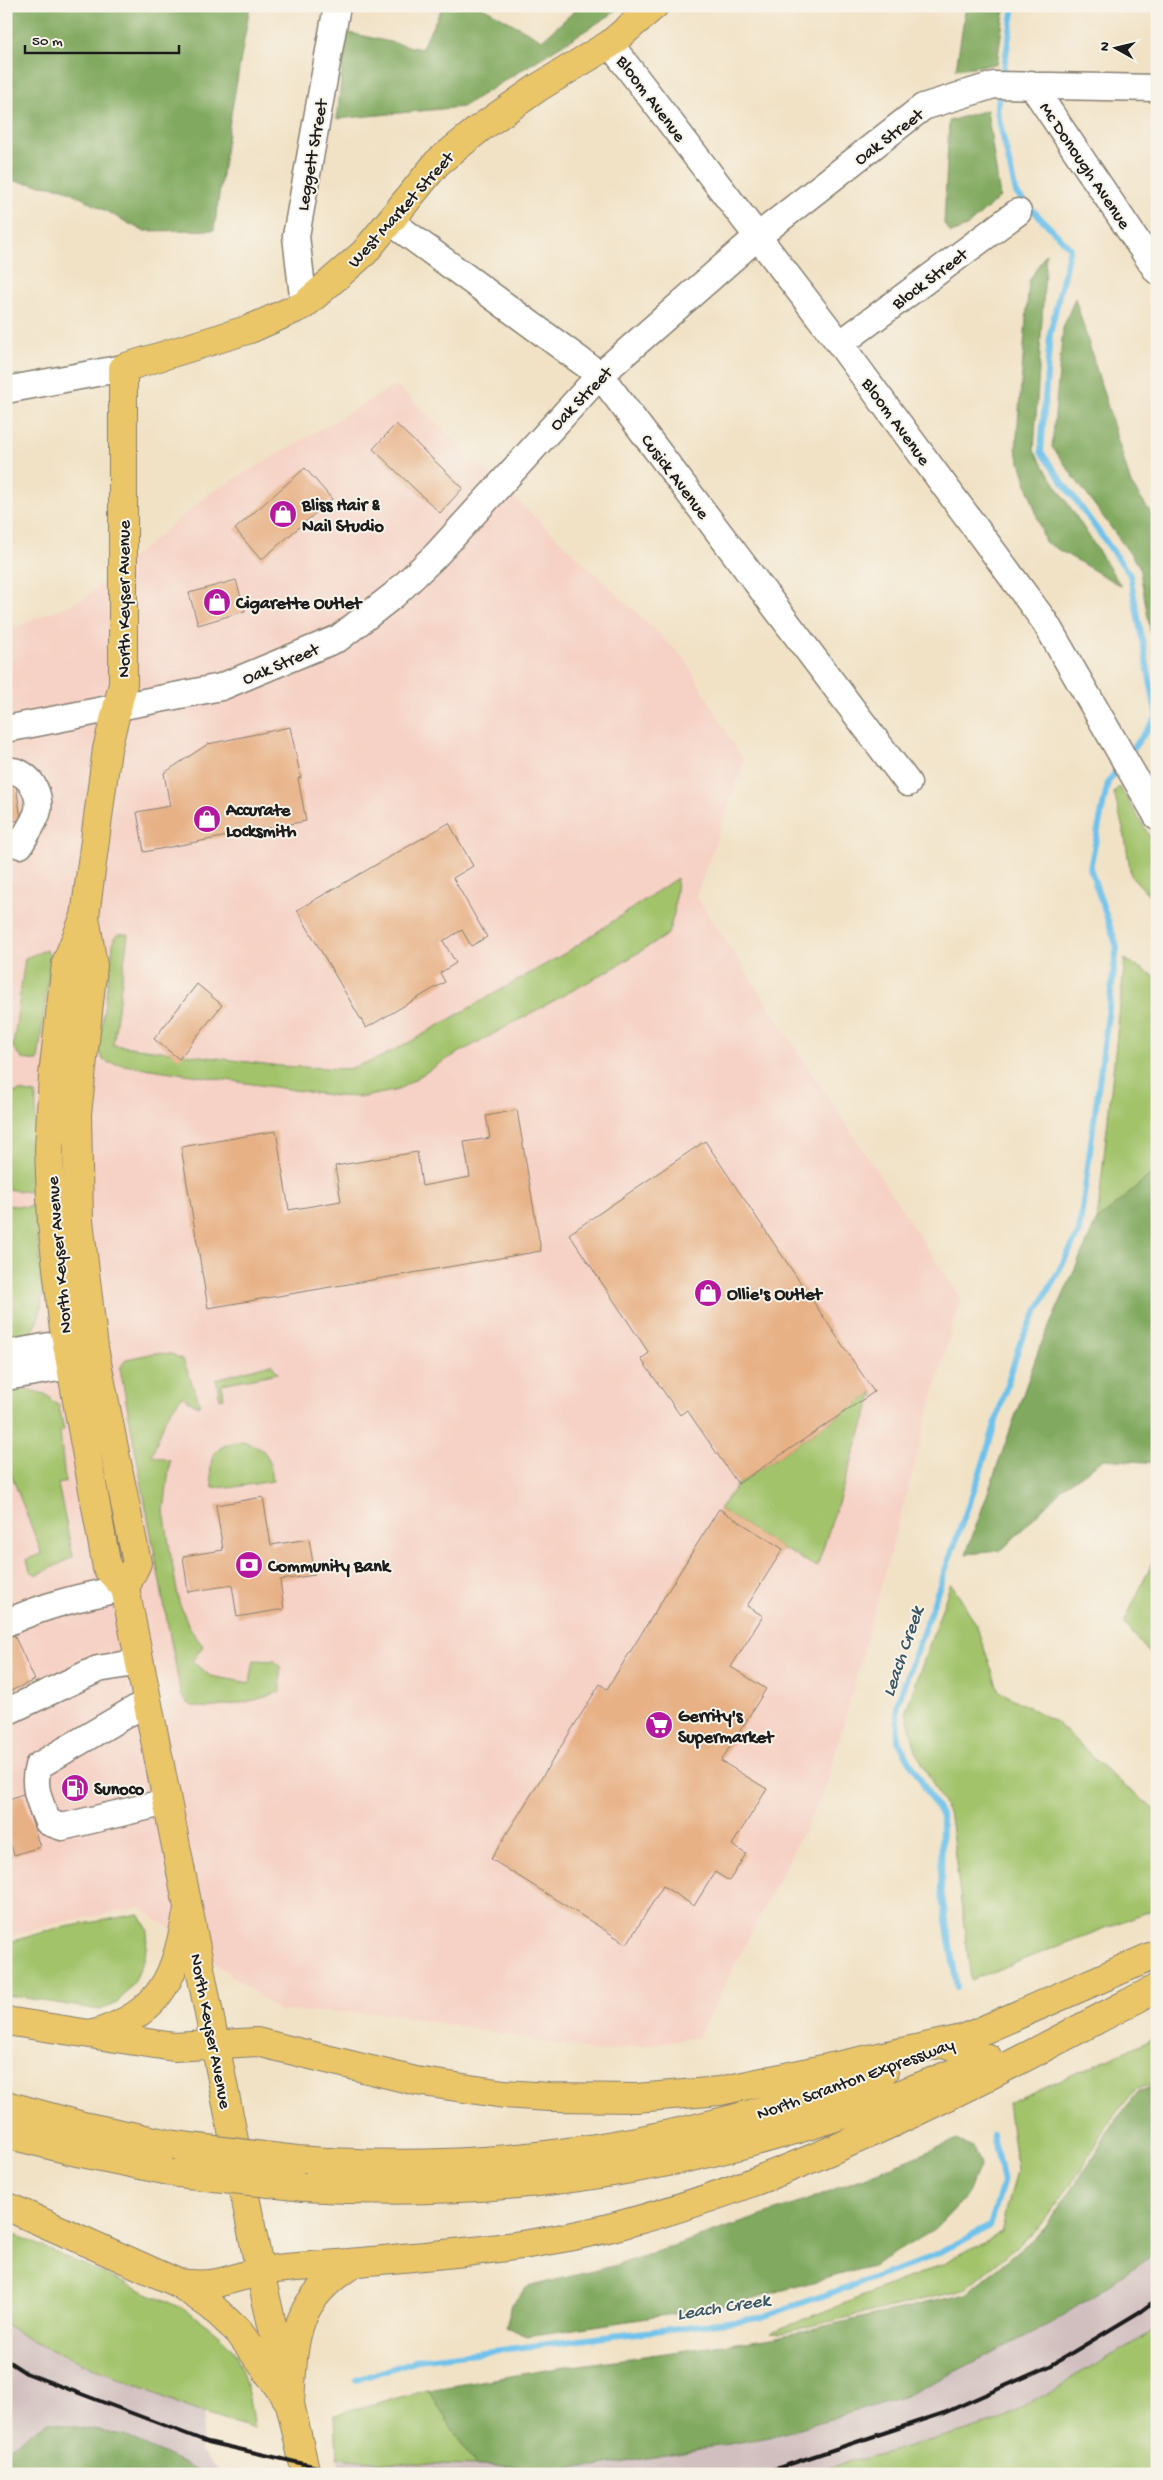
<svg xmlns="http://www.w3.org/2000/svg" width="1163" height="2480" font-family="'Gochi Hand',sans-serif">
	<rect width="100%" height="100%" fill="#f7f3e8"/>
	<filter id="ink" filterUnits="userSpaceOnUse"><feTurbulence type="fractalNoise" baseFrequency=".02" numOctaves="2"/><feDisplacementMap in="SourceGraphic" scale="10" xChannelSelector="R" yChannelSelector="G"/><feConvolveMatrix kernelMatrix="1 2 1 2 8 2 1 2 1" color-interpolation-filters="sRGB"/></filter>
	<filter id="wash" filterUnits="userSpaceOnUse"><feTurbulence type="fractalNoise" baseFrequency=".0096" numOctaves="4" result="noise"/><feDisplacementMap in="SourceGraphic" scale="20" xChannelSelector="R" yChannelSelector="G"/><feGaussianBlur stdDeviation="1.12" result="paint"/><feColorMatrix in="noise" values="0 0 0 0 0 0 0 0 0 0 0 0 0 0 0 0 0 1.4 0 .05"/><feComposite in="paint" operator="in"/></filter>
	<g filter="url(#wash)">
		<rect width="100%" height="100%" fill="#f1e2c6"/>
		<!-- built -->
		<path fill="#f6d1c5" fill-rule="evenodd" d="M 396,385 L 684,658 L 744,762 L 696,896 L 960,1298 L 826,1787 L 698,2037 L 599,2052 L 388,2013 L 279,2011 L 140,1907 L 51,1925 L 6,1938 L 6,1461 L 42,1554 L 73,1557 L 58,1483 L 65,1481 L 60,1431 L 64,1430 L 45,1394 L 14,1386 L 6,1390 L 6,1344 L 35,1229 L 35,1210 L 31,1206 L 6,1205 L 6,1189 L 12,1191 L 34,1185 L 36,1094 L 11,1094 L 6,1101 L 6,631 L 83,599 L 209,494 ZM 677,879 L 674,913 L 668,934 L 617,966 L 442,1062 L 398,1090 L 364,1097 L 335,1096 L 110,1063 L 98,1051 L 114,938 L 128,935 L 112,1045 L 280,1066 L 348,1069 L 377,1059 L 408,1043 L 567,952 ZM 126,1359 L 200,1404 L 197,1406 L 182,1396 L 166,1417 L 152,1456 L 170,1462 L 164,1511 L 171,1557 L 179,1602 L 190,1629 L 203,1646 L 192,1661 L 210,1676 L 251,1683 L 181,1695 ZM 275,1367 L 277,1373 L 222,1384 ZM 242,1441 L 228,1488 L 226,1486 L 216,1450 L 227,1443 ZM 738,1484 L 817,1567 L 783,1549 L 720,1509 Z"/>
		<!-- industrial -->
		<path fill="#d1bfbf" d="M 1157,2252 L 1157,2329 L 1000,2421 L 859,2460 L 791,2474 L 342,2474 L 337,2458 L 409,2464 L 595,2467 L 770,2437 L 906,2396 L 1052,2323 Z
			M 6,2325 L 35,2343 L 205,2413 L 200,2451 L 222,2474 L 206,2474 L 123,2435 L 48,2422 L 6,2450 Z"/>
		<!-- green -->
		<path fill="#a2c36b" stroke="#5f7044" d="M 1119,786 L 1157,848 L 1157,903 L 1131,876 L 1125,837 L 1114,793 Z
			M 677,878 L 674,913 L 668,934 L 617,966 L 442,1062 L 398,1090 L 364,1097 L 335,1096 L 110,1063 L 104,1061 L 98,1051 L 114,938 L 119,934 L 128,934 L 113,1045 L 280,1066 L 348,1069 L 377,1059 L 408,1043 L 567,952 Z
			M 46,950 L 51,957 L 38,1061 L 22,1059 L 13,1047 L 25,958 Z
			M 1125,959 L 1157,978 L 1157,1169 L 1097,1222 Z
			M 19,1091 L 36,1094 L 35,1177 L 34,1185 L 29,1192 L 6,1189 L 6,1101 L 11,1094 Z
			M 6,1205 L 31,1207 L 35,1210 C 35,1245 53,1299 33,1329 C 27,1338 16,1341 6,1344 Z
			M 155,1353 L 172,1354 L 183,1360 L 200,1404 L 197,1406 L 182,1396 L 166,1417 L 152,1455 L 170,1461 L 164,1511 L 171,1557 L 179,1602 L 190,1629 L 203,1646 L 192,1661 L 210,1676 L 250,1683 L 254,1660 L 275,1661 L 280,1667 L 281,1691 C 266,1699 203,1714 189,1704 C 186,1702 184,1698 181,1695 L 120,1368 L 126,1359 Z
			M 271,1364 L 278,1373 L 222,1384 L 224,1398 L 220,1399 L 216,1379 Z
			M 14,1386 L 45,1394 L 59,1406 L 64,1430 L 60,1431 L 65,1482 L 58,1484 L 73,1557 L 37,1575 L 30,1571 L 27,1559 L 42,1554 L 6,1461 L 6,1390 Z
			M 874,1392 L 817,1567 L 783,1549 L 719,1509 L 738,1484 Z
			M 242,1441 C 268,1448 269,1455 273,1481 L 228,1488 L 225,1486 L 213,1488 C 207,1460 211,1445 242,1441 Z
			M 1157,1552 L 1157,1662 L 1124,1623 Z
			M 951,1583 L 975,1622 L 999,1691 L 1056,1722 L 1118,1781 L 1157,1811 L 1157,1908 L 971,1980 L 950,1817 L 916,1751 L 906,1711 Z
			M 139,1914 L 148,1930 L 145,1957 L 135,1981 L 117,2003 L 100,2010 L 6,1995 L 6,1943 L 54,1929 Z
			M 1157,2037 L 1157,2082 L 1135,2090 L 1109,2122 L 1080,2172 L 1038,2229 L 964,2290 L 781,2333 L 771,2332 L 930,2270 L 1001,2233 L 1017,2170 L 1008,2103 Z
			M 6,2231 L 184,2309 C 200,2320 217,2332 230,2346 C 244,2362 251,2408 254,2429 L 187,2407 L 35,2343 L 6,2325 Z
			M 1157,2329 L 1157,2474 L 791,2474 L 859,2460 L 1000,2421 Z
			M 428,2390 L 476,2466 L 409,2464 L 337,2458 L 335,2414 Z"/>
		<!-- forest -->
		<path fill="#81a95f" stroke="#4e623e" d="M 6,6 L 250,6 L 229,126 L 214,230 L 143,231 L 63,188 L 6,180 Z
			M 443,6 L 481,6 L 542,40 L 580,6 L 620,6 L 612,14 L 462,107 L 337,119 L 346,32 L 421,49 Z
			M 966,6 L 1005,6 L 997,64 L 956,69 Z
			M 987,110 L 1000,197 L 966,227 L 951,233 L 944,224 L 949,121 Z
			M 1046,253 L 1034,451 L 1121,586 L 1045,542 L 1016,449 L 1029,281 Z
			M 1075,298 L 1131,484 L 1157,522 L 1157,670 L 1139,566 L 1052,447 L 1063,328 Z
			M 1157,1169 L 1157,1463 L 1104,1459 L 1064,1487 L 1001,1551 L 966,1554 L 1039,1349 L 1096,1222 Z
			M 1157,2086 L 1157,2252 L 1052,2323 L 906,2396 L 770,2437 L 595,2467 L 476,2466 L 428,2390 L 558,2368 L 773,2338 L 966,2294 L 1042,2231 L 1090,2163 L 1113,2123 L 1139,2091 Z
			M 957,2140 L 973,2147 L 980,2164 L 967,2196 L 934,2230 L 872,2266 L 728,2305 L 648,2318 L 527,2336 L 506,2327 L 512,2304 L 527,2287 L 617,2265 L 805,2201 Z
			M 48,2422 L 123,2435 L 206,2474 L 6,2474 L 6,2450 Z"/>
		<g fill="none" stroke-linecap="round" stroke-linejoin="round">
			<!-- stream -->
			<path stroke="#6fc2eb" stroke-width="6" d="M 1002,79 L 1014,6
				M 1000,91 L 997,111 L 1016,193 L 1070,248 L 1050,334 L 1041,452 L 1130,575 L 1157,717
				M 1129,754 L 1157,717
				M 957,1987 L 941,1891 L 942,1817 L 898,1741 L 897,1705 L 981,1470 L 1020,1343 L 1079,1233 L 1117,947 L 1090,868 L 1108,782 L 1120,766
				M 356,2380 L 418,2360 L 759,2318 L 925,2260 L 990,2226 L 1003,2183 L 993,2135"/>
		</g>
		<g id="blocks">
			<!-- building -->
			<path fill="#e7b085" d="M 396,424 L 463,488 L 440,513 L 373,449 Z
				M 305,468 L 332,499 L 261,560 L 235,529 Z
				M 236,580 L 245,611 L 198,625 L 189,593 Z
				M 290,727 L 301,778 L 298,778 L 306,821 L 144,852 L 137,812 L 170,806 L 164,773 L 208,744 Z
				M 16,784 L 21,820 L 6,822 L 6,785 Z
				M 449,823 L 473,866 L 453,878 L 487,937 L 471,946 L 462,930 L 443,941 L 456,963 L 440,973 L 445,982 L 366,1028 L 297,910 Z
				M 197,984 L 222,1005 L 179,1059 L 154,1039 Z
				M 517,1110 L 541,1251 L 208,1308 L 181,1147 L 276,1131 L 289,1210 L 341,1201 L 335,1166 L 417,1152 L 422,1186 L 470,1177 L 464,1142 L 490,1138 L 486,1116 Z
				M 705,1141 L 874,1392 L 738,1484 L 687,1410 L 680,1415 L 641,1359 L 649,1353 L 569,1234 Z
				M 263,1497 L 271,1545 L 309,1539 L 315,1575 L 280,1580 L 284,1609 L 237,1617 L 232,1585 L 188,1592 L 183,1556 L 223,1550 L 216,1505 Z
				M 719,1509 L 783,1549 L 747,1606 L 763,1616 L 731,1667 L 766,1689 L 721,1761 L 767,1789 L 732,1845 L 746,1854 L 729,1881 L 715,1872 L 694,1906 L 663,1886 L 627,1944 L 491,1859 L 600,1684 L 607,1689 Z
				M 14,1635 L 35,1680 L 6,1693 L 6,1639 Z
				M 23,1794 L 40,1847 L 14,1855 L 6,1830 L 6,1800 Z
				M 6,1843 L 11,1857 L 6,1859 Z"/>
		</g>
	</g>
	<g filter="url(#ink)">
		<use href="#blocks" fill-opacity="0" stroke="#867f71" stroke-width="1"/>
		<g fill="none" stroke-linecap="round" stroke-linejoin="round">
			<!-- minor casing -->
			<g stroke="#867f71" stroke-width="29">
				<path id="minor" d="M 610,44 L 840,344 L 1045,622 L 1157,816
					M 1031,84 L 1157,271
					M 391,222 L 600,375 L 908,783
					M 304,305 L 296,236 L 337,6
					M 840,344 L 1018,212
					M 6,390 L 123,368
					M 6,729 L 221,687 L 339,638 L 394,595 L 436,555 L 600,375 L 757,237 L 923,107 L 994,85 L 1157,88
					M 6,771 C 27,768 41,792 38,810 C 36,821 25,835 20,845
					M 6,1354 L 66,1343 L 88,1347
					M 6,1377 L 70,1366 L 87,1353
					M 6,1623 C 45,1605 83,1596 125,1588
					M 147,1702 L 38,1766 C 32,1787 40,1803 48,1822 L 62,1827 L 167,1802
					M 6,1712 L 98,1669 L 140,1662"/>
			</g>
			<!-- major casing -->
			<g stroke="#867f71" stroke-width="30">
				<path id="major" d="M 85,916 L 93,966 L 77,1114 L 79,1221 L 94,1348 L 137,1563 L 125,1588
					M 306,2474 L 260,2272 L 125,1588 L 107,1568 L 63,1322 L 52,1223 L 49,1149 L 53,1075 L 66,963 L 85,916 L 107,749 L 123,684 L 123,368 L 250,329 L 304,305 L 364,253 L 437,163 L 479,129 L 539,87 L 610,44 L 654,6"/>
			</g>
			<!-- highway casing -->
			<g stroke="#867f71" stroke-width="30">
				<path id="highway" d="M 6,2021 L 174,2047 L 257,2042 L 416,2081 L 504,2094 L 549,2097 L 636,2098 L 720,2091 L 967,2038
					M 94,2034 C 164,2012 175,1976 188,1909
					M 949,2045 L 1157,1954
					M 6,2105 L 83,2126 L 174,2145
					M 6,2134 L 77,2152 L 179,2173
					M 297,2160 C 504,2176 690,2142 884,2071
					M 304,2187 C 546,2202 767,2156 988,2058
					M 6,2206 L 178,2283 L 211,2306 L 239,2332 L 290,2403
					M 178,2283 C 217,2288 223,2280 259,2272 C 284,2266 311,2267 337,2264 C 431,2255 528,2250 620,2225 C 809,2175 984,2079 1157,1988
					M 290,2403 C 294,2336 293,2301 354,2263"/>
			</g>
			<!-- minor -->
			<use href="#minor" stroke="#fff" stroke-width="26"/>
			<!-- major -->
			<use href="#major" stroke="#eac669" stroke-width="28"/>
			<!-- highway -->
			<use href="#highway" stroke="#eac669" stroke-width="28"/>
			<!-- rail -->
			<path stroke="#1c1c1c" stroke-width="4" d="M 6,2360 L 26,2373 L 208,2442 L 348,2474
				M 760,2474 L 944,2413 L 1050,2366 L 1141,2311 L 1157,2299"/>
			<!-- highway-bridge casing -->
			<g stroke="#867f71" stroke-width="30" stroke-linecap="butt">
				<path id="highway-bridge" d="M 174,2145 L 297,2160
					M 179,2173 L 304,2187"/>
			</g>
			<!-- highway-bridge -->
			<use href="#highway-bridge" stroke="#eac669" stroke-width="28"/>
		</g>
	</g>
	<!-- icons -->
	<defs>
		<g id="shop-disc" transform="scale(1.4375)"><circle r="9.5" fill="#b5179e" stroke="#f7f3e8"/><path d="M-5-2.5h2.3a2.7 3.5 0 0 1 5.4 0H5L5.5 6h-11ZM-1.5-2.5h3a1.5 2.3 0 0 0-3 0Z" fill="#fff"/></g>
		<g id="bank-disc" transform="scale(1.4375)"><circle r="9.5" fill="#b5179e" stroke="#f7f3e8"/><path d="M-6-4H6V4H-6ZM0-2.3a2.3 2.3 0 1 0 0 4.6a2.3 2.3 0 1 0 0-4.6Z" fill="#fff"/></g>
		<g id="supermarket-disc" transform="scale(1.4375)"><circle r="9.5" fill="#b5179e" stroke="#f7f3e8"/><path d="M-6-5.5h2.5l.6 2H6L4.5 2H-2.5L-4.4-4H-6ZM-1.5 3.2a1.3 1.3 0 1 0 .1 0ZM3 3.2a1.3 1.3 0 1 0 .1 0Z" fill="#fff"/></g>
		<g id="fuel-disc" transform="scale(1.4375)"><circle r="9.5" fill="#b5179e" stroke="#f7f3e8"/><path d="M-5.5-6h7V0h2V4h1.3V-2.5L3-4.5l.8-.8L6-3V5H2.5V1h-1V6h-7ZM-4.2-4.7v3.2H.2V-4.7Z" fill="#fff"/></g>
	</defs>
	<g fill-rule="evenodd">
		<use href="#shop-disc" x="283" y="514"/>
		<use href="#shop-disc" x="217" y="602"/>
		<use href="#shop-disc" x="207" y="819"/>
		<use href="#shop-disc" x="708" y="1293"/>
		<use href="#bank-disc" x="249" y="1565"/>
		<use href="#supermarket-disc" x="659" y="1725"/>
		<use href="#fuel-disc" x="75" y="1788"/>
	</g>
	<g text-anchor="middle" stroke-width="4" stroke-linejoin="round" paint-order="stroke">
		<!-- street labels -->
		<g font-size="18" fill="#1c1c1c" stroke="#f7f3e8">
			<text transform="translate(652 98) rotate(53)" y="6">Bloom Avenue</text>
			<text transform="translate(888 136) rotate(-37)" y="6">Oak Street</text>
			<text transform="translate(311 155) rotate(-80)" y="6">Leggett Street</text>
			<text transform="translate(1086 165) rotate(56)" y="6">Mc Donough Avenue</text>
			<text transform="translate(400 209) rotate(-48)" y="6">West Market Street</text>
			<text transform="translate(929 278) rotate(-37)" y="6">Block Street</text>
			<text transform="translate(580 398) rotate(-46)" y="6">Oak Street</text>
			<text transform="translate(897 421) rotate(54)" y="6">Bloom Avenue</text>
			<text transform="translate(676 476) rotate(53)" y="6">Cusick Avenue</text>
			<text transform="translate(123 599) rotate(-90)" y="6">North Keyser Avenue</text>
			<text transform="translate(280 663) rotate(-23)" y="6">Oak Street</text>
			<text transform="translate(58 1255) rotate(-95)" y="6">North Keyser Avenue</text>
			<text transform="translate(212 2031) rotate(79)" y="6">North Keyser Avenue</text>
			<text transform="translate(855 2078) rotate(-20)" y="6">North Scranton Expressway</text>
		</g>
		<!-- poi labels -->
		<g font-size="18" font-weight="bold" fill="#1c1c1c" stroke="#f7f3e8" text-anchor="start">
			<text x="302" y="510">Bliss Hair &amp;<tspan x="302" dy="21">Nail Studio</tspan></text>
			<text x="236" y="608">Cigarette Outlet</text>
			<text x="226" y="815">Accurate<tspan x="226" dy="21">Locksmith</tspan></text>
			<text x="727" y="1299">Ollie's Outlet</text>
			<text x="268" y="1571">Community Bank</text>
			<text x="678" y="1721">Gerrity's<tspan x="678" dy="21">Supermarket</tspan></text>
			<text x="94" y="1794">Sunoco</text>
		</g>
		<!-- water labels -->
		<g font-size="19" font-style="italic" fill="#395664" stroke="#f7f3e8">
			<text transform="translate(901 1651) rotate(-71)" y="7">Leach Creek</text>
			<text transform="translate(723 2305) rotate(-9)" y="7">Leach Creek</text>
		</g>
	</g>
	<!-- margin -->
	<rect width="1163" height="2480" fill="none" stroke="#f7f3e8" stroke-width="25"/>
	<!-- north arrow -->
	<g transform="translate(1116 48) rotate(278)" stroke="#f7f3e8" stroke-width="4" paint-order="stroke">
	<path d="M0-4L9 19L0 12L-9 19Z" fill="#1c1c1c"/>
	<text y="-8" font-size="14" font-weight="bold" text-anchor="middle" fill="#1c1c1c">N</text>
	</g>
	<!-- scale -->
	<path d="M25 45v8h154v-8" fill="none" stroke="#1c1c1c" stroke-width="2.5"/>
	<text x="32" y="45" font-size="15" fill="#1c1c1c" stroke="#f7f3e8" stroke-width="4" paint-order="stroke">50 m</text>
</svg>
